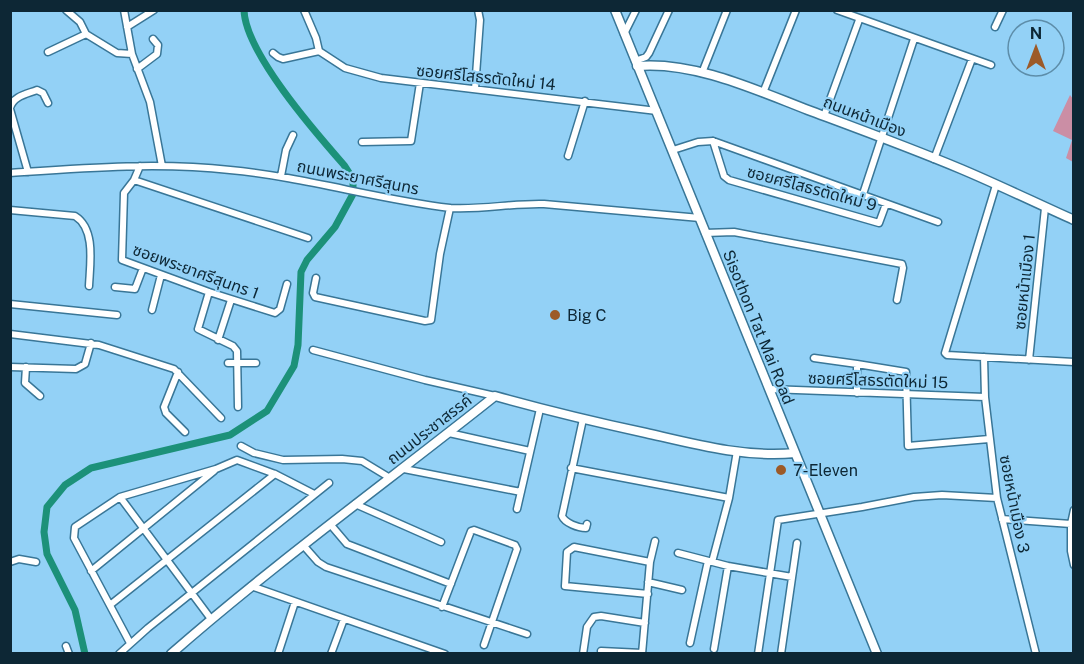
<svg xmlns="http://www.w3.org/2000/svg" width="1084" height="664" font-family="'Public Sans','Noto Sans Thai',sans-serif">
	<rect width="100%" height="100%" fill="#93d1f6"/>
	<!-- green -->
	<path fill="#cb8ea5" d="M 1070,95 L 1073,99 L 1073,162 L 1066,158 L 1072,140 L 1053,131 Z"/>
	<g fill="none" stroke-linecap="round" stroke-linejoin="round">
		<!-- canal -->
		<path stroke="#1c9179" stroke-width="7" d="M 85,654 L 75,610 L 47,554 L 44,532 L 47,507 L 65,485 L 91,468 L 230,435 L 267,411 L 294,366 L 298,345 L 301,272 L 307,260 L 335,227 L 353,194 L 353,179 L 344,165 C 315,132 245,52 244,10"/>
		<!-- street casing -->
		<g stroke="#397697" stroke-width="9">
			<path id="street" d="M 66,10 L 80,22 L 86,34
				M 124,10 L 132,54 L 150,102 L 162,166
				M 304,10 L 316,38 L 319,51 L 345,68 L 381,78 L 657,111
				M 837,10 L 991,65
				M 127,27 L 154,10
				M 995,27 L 1003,10
				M 624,34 L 636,10
				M 48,52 L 86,34 L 117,53 L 132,54
				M 273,53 L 278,57 L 283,59 L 319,51
				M 635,61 L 646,57 L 649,53 L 669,10
				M 137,69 L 157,54 L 158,45 L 153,39
				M 702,73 L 727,10
				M 475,89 L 480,20 L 478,10
				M 763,93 L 796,10
				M 10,108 C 13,96 27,94 37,90 L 43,93 L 48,103
				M 10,109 L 28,172
				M 824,116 L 859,20
				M 713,141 L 724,176 L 729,180 L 879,223 L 886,204
				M 362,142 L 411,141 L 420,83
				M 673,150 L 698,142 L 713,141 L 938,222
				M 568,156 L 585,101
				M 934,159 L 972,59
				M 140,166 L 134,180 L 124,193 L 122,260 L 209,292 L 275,313 L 280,309 L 287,284
				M 10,173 C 83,168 157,162 230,170 C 304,177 376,199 450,208 C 482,210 513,203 544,204 L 700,218
				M 281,176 L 286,150 L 293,135
				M 134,180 L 308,238
				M 996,185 L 945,353 L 947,355 L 1074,362
				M 863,194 L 914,39
				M 10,210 L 75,216 C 96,229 90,264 89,286
				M 705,233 L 734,232 L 902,264 L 903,268 L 897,300
				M 316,278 L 313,293 L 315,297 L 425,321 L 431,320 L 440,254 L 450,208
				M 115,287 L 135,289 L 143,268
				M 209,292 L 198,329 L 233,346 L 237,351 L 238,407
				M 10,304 L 117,315
				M 152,310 L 161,275
				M 10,334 L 99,345 L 174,369 L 221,418
				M 218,340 L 231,300
				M 313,350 L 425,380 L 495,396
				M 984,357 L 985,397 L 997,498 L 1036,654
				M 814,358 L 857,364 L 857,393
				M 1029,360 L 1045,208
				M 228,363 L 256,363
				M 857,364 L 906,372 L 908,446 L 989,439
				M 10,367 L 76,369 L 85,364 L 91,343
				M 26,367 L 25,383 L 40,396
				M 178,372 L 164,407 L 166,413 L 185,432
				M 769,389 L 985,397
				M 583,419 L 562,516 C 565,523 578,528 586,528 L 587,524
				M 449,433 L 530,451
				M 241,446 L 254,453 L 283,460 L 342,459 L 362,461 L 390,478
				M 571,468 L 729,498 L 737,451
				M 404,469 L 521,492
				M 120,497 L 211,619
				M 355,504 L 441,542
				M 517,509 L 540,409
				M 1002,519 L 1071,524 L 1074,510
				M 330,524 L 347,544 L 451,584
				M 1071,524 L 1071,551 L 1074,565
				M 303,545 L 318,562 L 326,567 L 527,634
				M 678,553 L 728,566 L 792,577
				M 10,562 L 19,559 L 36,562
				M 712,562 L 729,498
				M 91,571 L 214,471
				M 648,582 L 682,590
				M 251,586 L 445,654
				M 648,594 L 565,586 L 567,552 L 574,547 L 650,562
				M 110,605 L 275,474
				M 442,607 L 471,531 L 474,530 L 515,545 L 517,549 L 484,645
				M 130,643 L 74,538 L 75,527 L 120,497 L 216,469 L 237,460 L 275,474 L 314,494
				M 690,643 L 708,561
				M 66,646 L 69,654
				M 714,649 L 728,566
				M 601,651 L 642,653
				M 119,654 L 148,628 L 329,483
				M 278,654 L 295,602
				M 331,654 L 344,619
				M 583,654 L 587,627 L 594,617 L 601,616 L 645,623
				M 642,654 L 650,562 L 655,541
				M 758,654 L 778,520 L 862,507 L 914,497 L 942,495 L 997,498
				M 781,654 L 797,543"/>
		</g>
		<!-- secondary casing -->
		<g stroke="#397697" stroke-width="11">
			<path id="secondary" d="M 615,10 L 877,654
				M 637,66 C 694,61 756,90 808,110 C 859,129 911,148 961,169 C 999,185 1036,203 1074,220
				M 171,654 C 275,563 387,482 495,396 C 545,410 595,422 646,433 C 694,444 745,458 795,453"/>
		</g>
		<!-- street -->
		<use href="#street" stroke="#fff" stroke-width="6"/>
		<!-- secondary -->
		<use href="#secondary" stroke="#fff" stroke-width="8"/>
	</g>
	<!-- markers -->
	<g fill="#9c5a28" stroke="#93d1f6" stroke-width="2">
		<circle cx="555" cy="315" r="6"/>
		<circle cx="781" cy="470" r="6"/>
	</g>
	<g text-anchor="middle" stroke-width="4.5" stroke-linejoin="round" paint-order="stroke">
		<!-- street labels -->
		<g font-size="16" fill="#0d2735" stroke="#93d1f6">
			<text transform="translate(486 77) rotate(6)" y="6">ซอยศรีโสธรตัดใหม่ 14</text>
			<text transform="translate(865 116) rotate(21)" y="6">ถนนหน้าเมือง</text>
			<text transform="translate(358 177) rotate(11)" y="6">ถนนพระยาศรีสุนทร</text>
			<text transform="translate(812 188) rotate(15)" y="6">ซอยศรีโสธรตัดใหม่ 9</text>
			<text transform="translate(196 271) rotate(20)" y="6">ซอยพระยาศรีสุนทร 1</text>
			<text transform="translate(1024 282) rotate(-84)" y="6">ซอยหน้าเมือง 1</text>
			<text transform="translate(759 327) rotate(68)" y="6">Sisothon Tat Mai Road</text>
			<text transform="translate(878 380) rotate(2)" y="6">ซอยศรีโสธรตัดใหม่ 15</text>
			<text transform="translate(429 429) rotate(-38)" y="6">ถนนประชาสรรค์</text>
			<text transform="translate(1015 504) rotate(79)" y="6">ซอยหน้าเมือง 3</text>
		</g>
		<!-- poi labels -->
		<g font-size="16" fill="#0d2735" stroke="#93d1f6" text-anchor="start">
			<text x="567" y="321">Big C</text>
			<text x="793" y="476">7-Eleven</text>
		</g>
	</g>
	<!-- border -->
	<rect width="1084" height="664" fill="none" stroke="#0d2735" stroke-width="24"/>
	<!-- north arrow -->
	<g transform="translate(1036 48)"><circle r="28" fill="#93d1f6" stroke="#5d8da9" stroke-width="1.5"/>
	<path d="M0-4.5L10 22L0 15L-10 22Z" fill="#9c5a28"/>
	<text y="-9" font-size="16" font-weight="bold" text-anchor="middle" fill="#0d2735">N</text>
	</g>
</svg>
